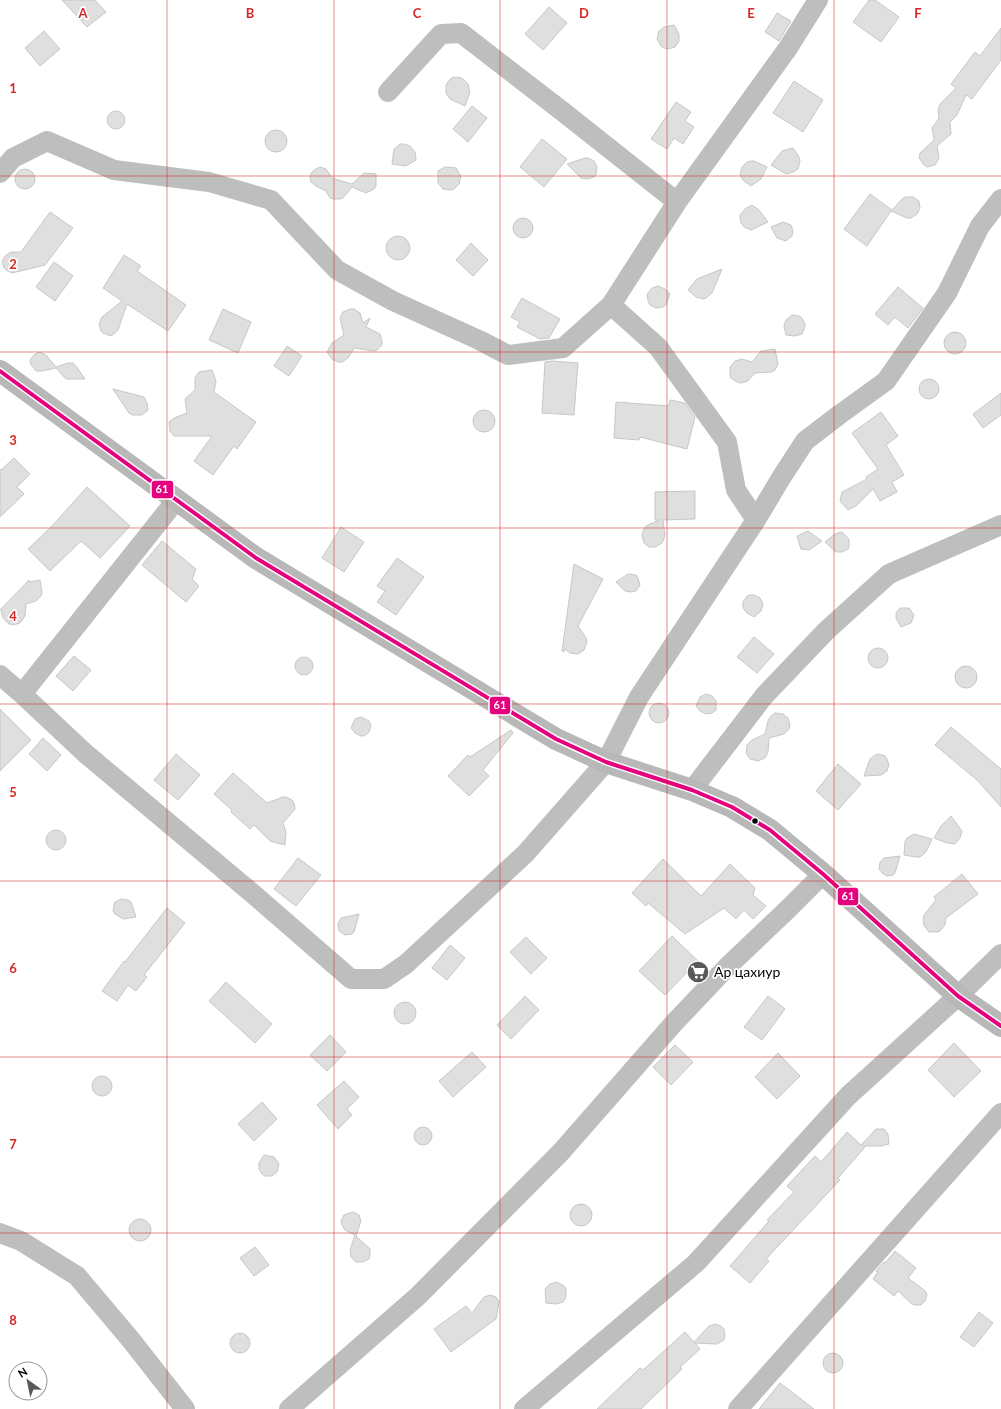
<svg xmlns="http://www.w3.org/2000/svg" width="1001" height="1409" font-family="Lato,sans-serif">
	<rect width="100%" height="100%" fill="#fff"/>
	<!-- building -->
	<path fill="#dfdfdf" stroke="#c7c7c7" d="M 62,0 L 95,0 L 106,12 L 87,27 Z
		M 869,0 L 875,0 L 899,17 L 881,42 L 853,22 Z
		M 549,7 L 567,23 L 543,50 L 525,34 Z
		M 777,13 L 791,21 L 779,41 L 765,32 Z
		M 674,25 L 679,34 L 679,41 L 675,47 L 668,49 L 664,48 L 661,46 L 657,39 L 659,31 L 664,27 Z
		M 1001,28 L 1001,60 L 972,99 L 966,95 L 957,115 L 950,122 L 951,134 L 937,146 L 939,158 L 935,165 L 927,167 L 924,165 L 919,158 L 920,153 L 934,140 L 932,128 L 939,118 L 938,110 L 940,104 L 956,88 L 951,84 L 975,52 L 980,56 Z
		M 44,31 L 60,49 L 40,66 L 25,48 Z
		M 454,77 L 462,78 L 468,84 L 470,92 L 465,106 L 450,99 L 446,93 L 446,85 L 450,79 Z
		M 794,81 L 823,100 L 803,132 L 773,113 Z
		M 676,102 L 691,112 L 685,121 L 694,127 L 683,144 L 674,138 L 667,149 L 651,139 Z
		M 472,106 L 487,118 L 468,142 L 453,129 Z
		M107 120a9 9 0 1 1 18 0a9 9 0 1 1-18 0Z
		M265 141a11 11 0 1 1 22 0a11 11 0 1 1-22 0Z
		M 542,139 L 567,159 L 544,187 L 520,167 Z
		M 400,144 L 404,144 L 410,146 L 415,152 L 416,160 L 406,166 L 392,164 L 394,149 Z
		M 793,148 L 799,157 L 800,161 L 798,169 L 795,171 L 788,174 L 784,173 L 771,165 L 782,151 Z
		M 585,158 L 588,158 L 594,161 L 597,167 L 596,174 L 594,177 L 588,179 L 581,178 L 567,164 Z
		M 751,161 L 754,161 L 767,167 L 761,179 L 751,186 L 744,181 L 740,175 L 742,167 L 747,162 Z
		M 320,167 L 326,169 L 332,178 L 352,184 L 364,173 L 376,174 L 376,186 L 374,189 L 366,193 L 352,187 L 343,198 L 340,199 L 333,199 L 330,198 L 326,191 L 316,186 L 311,182 L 310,176 L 312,172 L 314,170 Z
		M 445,167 L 456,168 L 459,173 L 461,176 L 459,184 L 454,189 L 451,190 L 443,189 L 438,183 L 438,171 Z
		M15 179a10 10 0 1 1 20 0a10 10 0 1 1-20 0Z
		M 870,194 L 892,210 L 903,198 L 906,197 L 913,197 L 919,201 L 920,208 L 917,214 L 911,218 L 907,218 L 891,211 L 867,246 L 844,229 Z
		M 752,205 L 759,210 L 768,222 L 751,230 L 744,227 L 741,223 L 740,218 L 740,215 L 745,209 Z
		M 50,212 L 73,228 L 45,265 L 12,273 L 6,270 L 4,268 L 2,262 L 5,256 L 11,252 L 21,252 Z
		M513 228a10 10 0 1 1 20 0a10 10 0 1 1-20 0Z
		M 783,222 L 791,225 L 793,231 L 792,236 L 786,241 L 777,238 L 771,227 Z
		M386 248a12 12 0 1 1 24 0a12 12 0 1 1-24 0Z
		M 471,243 L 488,260 L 473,276 L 456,260 Z
		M 124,255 L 141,266 L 137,271 L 186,305 L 168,331 L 127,304 L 118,330 L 116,332 L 111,336 L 103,333 L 101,331 L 99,324 L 102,317 L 122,301 L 103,288 Z
		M 54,262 L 73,276 L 55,301 L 36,287 Z
		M 722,269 L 712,293 L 706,298 L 703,299 L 696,297 L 688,290 L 697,279 Z
		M 658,286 L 665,289 L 670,294 L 666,305 L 663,307 L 656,308 L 650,305 L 648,301 L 647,294 L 652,288 Z
		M 898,287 L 923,308 L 908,328 L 895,317 L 888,325 L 875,314 Z
		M 522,298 L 560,319 L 549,338 L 540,339 L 517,327 L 520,322 L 511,317 Z
		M 223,309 L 251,322 L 238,353 L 209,340 Z
		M 350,309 L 354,309 L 360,313 L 363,323 L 370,318 L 366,327 L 380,334 L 382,341 L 382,345 L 377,350 L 374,351 L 354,348 L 348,358 L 342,362 L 338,362 L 332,359 L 327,352 L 332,343 L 344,335 L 340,318 L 343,312 Z
		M 792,315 L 799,316 L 802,318 L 805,324 L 805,327 L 802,334 L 795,336 L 786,335 L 784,326 L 786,320 Z
		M944 343a11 11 0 1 1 22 0a11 11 0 1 1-22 0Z
		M 287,346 L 302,356 L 289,376 L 274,366 Z
		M 775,349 L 778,364 L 775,370 L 771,372 L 755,373 L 748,381 L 741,383 L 737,382 L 731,378 L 730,374 L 730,367 L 735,361 L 742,359 L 752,362 L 761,351 Z
		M 40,352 L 46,355 L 56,367 L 68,363 L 73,363 L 76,366 L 85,379 L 66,379 L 56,368 L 41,371 L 36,371 L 31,365 L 30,360 L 35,354 Z
		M 552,361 L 578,363 L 574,415 L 542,413 L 545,362 Z
		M 212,370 L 216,381 L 214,392 L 256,422 L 237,449 L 234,446 L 213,475 L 194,461 L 212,436 L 174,436 L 170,431 L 169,422 L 174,418 L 187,413 L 185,399 L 195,390 L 195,378 L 199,372 Z
		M919 389a10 10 0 1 1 20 0a10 10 0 1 1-20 0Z
		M 113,389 L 144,397 L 147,403 L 148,410 L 142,415 L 132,415 L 129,413 Z
		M 1001,393 L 1001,415 L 983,428 L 973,414 Z
		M 670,400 L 685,403 L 695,417 L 687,449 L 640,437 L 639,440 L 614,438 L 616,402 L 669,406 Z
		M473 421a11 11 0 1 1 22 0a11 11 0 1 1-22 0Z
		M 881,412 L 898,436 L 886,445 L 904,475 L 892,482 L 897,492 L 880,501 L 873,489 L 856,506 L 848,510 L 840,501 L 842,492 L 867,479 L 866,477 L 878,469 L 852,433 Z
		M 14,458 L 30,474 L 17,487 L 24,494 L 0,517 L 0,469 L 1,470 Z
		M 87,487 L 130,526 L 100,558 L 81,541 L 50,571 L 28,549 L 53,525 Z
		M 695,491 L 695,519 L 663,520 L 665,536 L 662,543 L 655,547 L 649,547 L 644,543 L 642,535 L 644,529 L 646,526 L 659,520 L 655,520 L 655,492 Z
		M 341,527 L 364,542 L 344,572 L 322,558 Z
		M 808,531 L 822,541 L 809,550 L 801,549 L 797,536 Z
		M 842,532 L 849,539 L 849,546 L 848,549 L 842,552 L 836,552 L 825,542 L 835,534 Z
		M 162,541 L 196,569 L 192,579 L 199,586 L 186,602 L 142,565 Z
		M 397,558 L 424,577 L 396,615 L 377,602 L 385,591 L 377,586 Z
		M 574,564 L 603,579 L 578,626 L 586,638 L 587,642 L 584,650 L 578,654 L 570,653 L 565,649 L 564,652 L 562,651 Z
		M 628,574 L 636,575 L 638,578 L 640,585 L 636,591 L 631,592 L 625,591 L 616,582 Z
		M 29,580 L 29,582 L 40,580 L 42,593 L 41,596 L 36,601 L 26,604 L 25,616 L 20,623 L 13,625 L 9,624 L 3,618 L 1,610 L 0,610 Z
		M 750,595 L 754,595 L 760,598 L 763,604 L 761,611 L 754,617 L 747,613 L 743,608 L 743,602 L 747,596 Z
		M 900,608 L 909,608 L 914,615 L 911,623 L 901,627 L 896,618 L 896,613 Z
		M 754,637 L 774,654 L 757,673 L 737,657 Z
		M868 658a10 10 0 1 1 20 0a10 10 0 1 1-20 0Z
		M 74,656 L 91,670 L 73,691 L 56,676 Z
		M295 666a9 9 0 1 1 18 0a9 9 0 1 1-18 0Z
		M955 677a11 11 0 1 1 22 0a11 11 0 1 1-22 0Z
		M 706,694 L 712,696 L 716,701 L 716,710 L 712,713 L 706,714 L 700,711 L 696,706 L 700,697 Z
		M649 713a10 10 0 1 1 20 0a10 10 0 1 1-20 0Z
		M 0,709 L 31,740 L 0,771 Z
		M 775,713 L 783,714 L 788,718 L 790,725 L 789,729 L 784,734 L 769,738 L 768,752 L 765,758 L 758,761 L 750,759 L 746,753 L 747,745 L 752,740 L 765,734 L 768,721 L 770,717 Z
		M 361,717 L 369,721 L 371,726 L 369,732 L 364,736 L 361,736 L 355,733 L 351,728 L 355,719 Z
		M 951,727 L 1001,769 L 1001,807 L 977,780 L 935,745 Z
		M 511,730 L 513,733 L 483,770 L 489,776 L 469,796 L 448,776 L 468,755 L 470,757 Z
		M 43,738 L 61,755 L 47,771 L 29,754 Z
		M 176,754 L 200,775 L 178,800 L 154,780 Z
		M 879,754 L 885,756 L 887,759 L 889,765 L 887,771 L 881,775 L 864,776 L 870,759 L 875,755 Z
		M 838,764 L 861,784 L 838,810 L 816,791 Z
		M 233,773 L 267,803 L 283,797 L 286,797 L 292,800 L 294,803 L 295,809 L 283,823 L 286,832 L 285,845 L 270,841 L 254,825 L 250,829 L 231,812 L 232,810 L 214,794 Z
		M 951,816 L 962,831 L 960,838 L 955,844 L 947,843 L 934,838 L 941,826 Z
		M46 840a10 10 0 1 1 20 0a10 10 0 1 1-20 0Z
		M 914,834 L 932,839 L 926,852 L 920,857 L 916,857 L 904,855 L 905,842 L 907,838 Z
		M 900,856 L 895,873 L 893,875 L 887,876 L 882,873 L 879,869 L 880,862 L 884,858 Z
		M 298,858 L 321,875 L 296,906 L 274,889 Z
		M 663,859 L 701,896 L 730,864 L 755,888 L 753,895 L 766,906 L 753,919 L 744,910 L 736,919 L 724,908 L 685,934 L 648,903 L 646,906 L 632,893 Z
		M 962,874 L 978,894 L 946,918 L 945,925 L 940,931 L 937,932 L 929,932 L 924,926 L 923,919 L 924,915 L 936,900 L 934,897 Z
		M 121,899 L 128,900 L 131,902 L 136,917 L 123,919 L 115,914 L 113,911 L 114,905 L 115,902 Z
		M 167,908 L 185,923 L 144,975 L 147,977 L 136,991 L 128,985 L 117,1001 L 102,991 L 124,961 L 125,962 Z
		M 359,914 L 354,932 L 352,934 L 345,935 L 339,931 L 338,923 L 341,918 Z
		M 672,936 L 698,961 L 665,995 L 639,971 Z
		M 526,937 L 547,958 L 531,974 L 510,952 Z
		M 450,945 L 465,958 L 447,980 L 432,968 Z
		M 226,982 L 272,1024 L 255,1043 L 209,1001 Z
		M 525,996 L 539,1010 L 511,1039 L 497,1025 Z
		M 768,996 L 785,1009 L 762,1040 L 744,1027 Z
		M394 1013a11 11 0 1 1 22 0a11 11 0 1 1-22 0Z
		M 330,1035 L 346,1052 L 327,1071 L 310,1055 Z
		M 954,1043 L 981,1071 L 954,1097 L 928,1070 Z
		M 675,1045 L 693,1062 L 671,1085 L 653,1067 Z
		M 472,1052 L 486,1067 L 453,1097 L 439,1081 Z
		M 778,1053 L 800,1076 L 777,1099 L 755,1077 Z
		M92 1086a10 10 0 1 1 20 0a10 10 0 1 1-20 0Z
		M 344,1081 L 359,1097 L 347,1109 L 352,1115 L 338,1129 L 317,1105 Z
		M 262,1102 L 277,1119 L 254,1141 L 238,1124 Z
		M414 1136a9 9 0 1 1 18 0a9 9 0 1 1-18 0Z
		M 876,1129 L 884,1129 L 888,1134 L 889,1144 L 881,1146 L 863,1146 L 865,1147 L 838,1178 L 840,1180 L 766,1259 L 769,1261 L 750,1283 L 730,1266 L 769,1221 L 767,1220 L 794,1192 L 787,1186 L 815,1156 L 821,1162 L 847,1132 L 861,1145 Z
		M 264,1155 L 274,1157 L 278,1162 L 279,1165 L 277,1172 L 272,1176 L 265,1176 L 262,1174 L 259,1169 L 259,1163 Z
		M570 1215a11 11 0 1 1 22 0a11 11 0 1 1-22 0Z
		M 353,1212 L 359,1215 L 361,1221 L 356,1236 L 370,1249 L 370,1255 L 369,1259 L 363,1262 L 356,1262 L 351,1257 L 350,1250 L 355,1235 L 345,1230 L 342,1225 L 341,1221 L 344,1215 Z
		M129 1230a11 11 0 1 1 22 0a11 11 0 1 1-22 0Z
		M 255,1247 L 269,1265 L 254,1276 L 240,1258 Z
		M 895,1251 L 916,1268 L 908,1278 L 924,1290 L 926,1292 L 927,1295 L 925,1301 L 921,1305 L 915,1305 L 912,1304 L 898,1291 L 894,1296 L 873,1279 L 878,1272 L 876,1271 L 884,1262 L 885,1263 Z
		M 557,1282 L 564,1286 L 566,1289 L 566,1296 L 565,1299 L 563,1302 L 556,1304 L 546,1303 L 545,1289 L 550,1284 Z
		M 490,1295 L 496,1297 L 499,1302 L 496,1319 L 451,1352 L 434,1329 L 466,1306 L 472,1313 L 484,1297 Z
		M 979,1312 L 993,1323 L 974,1347 L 960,1337 Z
		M 715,1324 L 721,1326 L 724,1329 L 725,1335 L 724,1340 L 717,1344 L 695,1343 L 700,1349 L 680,1367 L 682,1369 L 641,1409 L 597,1409 L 640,1368 L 643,1370 L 685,1332 L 694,1342 L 709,1326 Z
		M230 1343a10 10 0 1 1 20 0a10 10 0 1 1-20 0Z
		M823 1363a10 10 0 1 1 20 0a10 10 0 1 1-20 0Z
		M 780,1383 L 814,1409 L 759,1409 Z"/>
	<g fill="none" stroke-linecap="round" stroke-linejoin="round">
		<!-- street -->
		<path stroke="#bebebe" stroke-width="20" d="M 388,92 L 441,34 L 461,33 L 562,111 L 677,202
			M 0,173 L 13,158 L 47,141 L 114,170 L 209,182 L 271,200 L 337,270 L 393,301 L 479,340 L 508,355 L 563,348 L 611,305 L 677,202 L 788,48 L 818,0
			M 611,305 L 658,347 L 727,442 L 736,490 L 756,520
			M 0,675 L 22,694 L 86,754 L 252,893 L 351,979 L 384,979 L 406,964 L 525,854 L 606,762 L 639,697 L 756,520 L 781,478 L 805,441 L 839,415 L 886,381 L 947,293 L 980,226 L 1001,199
			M 22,694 L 177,499
			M 692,790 L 764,696 L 826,631 L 889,574 L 1001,525
			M 0,1233 L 21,1241 L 77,1276 L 131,1340 L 185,1409
			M 289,1409 L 418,1296 L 561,1152 L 674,1023 L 726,968 L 787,910 L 823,874
			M 524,1409 L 696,1263 L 848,1096 L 958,996 L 1001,954
			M 738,1409 L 1001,1113"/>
		<!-- secondary -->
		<path stroke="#b8b8b8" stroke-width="22" d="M 0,371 L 256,558 L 556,739 L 606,762 L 692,790 L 732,807 L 770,830 L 823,874 L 958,996 L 1001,1026"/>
		<!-- bus-1 casing -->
		<g stroke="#fff" stroke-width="7">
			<path id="bus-1" d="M 0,371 L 256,558 L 556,739 L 606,762 L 692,790 L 732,807 L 770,830 L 823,874 L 958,996 L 1001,1026"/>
		</g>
		<!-- bus-1 -->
		<use href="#bus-1" stroke="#e5007d" stroke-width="4"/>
	</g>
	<!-- grid -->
	<path fill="none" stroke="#d62828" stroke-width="1" stroke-opacity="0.55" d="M 167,0 L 167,1409M 334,0 L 334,1409M 500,0 L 500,1409M 667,0 L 667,1409M 834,0 L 834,1409M 0,176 L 1001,176M 0,352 L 1001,352M 0,528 L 1001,528M 0,704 L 1001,704M 0,881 L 1001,881M 0,1057 L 1001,1057M 0,1233 L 1001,1233"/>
	<!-- icons -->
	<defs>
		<g id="supermarket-disc" transform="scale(1.15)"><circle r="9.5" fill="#595959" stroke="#fff"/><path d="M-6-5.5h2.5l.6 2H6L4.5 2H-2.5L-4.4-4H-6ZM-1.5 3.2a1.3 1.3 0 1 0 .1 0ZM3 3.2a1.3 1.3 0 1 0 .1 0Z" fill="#fff"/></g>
	</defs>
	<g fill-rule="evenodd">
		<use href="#supermarket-disc" x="698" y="972"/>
	</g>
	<!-- markers -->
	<circle fill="#000" stroke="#fff" stroke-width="1.5" cx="755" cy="821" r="3.5"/>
	<g text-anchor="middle" stroke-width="3.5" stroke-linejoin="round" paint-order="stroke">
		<!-- poi labels -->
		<g font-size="14" fill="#000" stroke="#fff" text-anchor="start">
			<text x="714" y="977">Ар цахиур</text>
		</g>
	</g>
	<g font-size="13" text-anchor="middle" font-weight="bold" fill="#d62828" stroke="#fff" stroke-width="3.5" stroke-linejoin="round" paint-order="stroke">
		<text x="83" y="18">A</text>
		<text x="250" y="18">B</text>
		<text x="417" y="18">C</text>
		<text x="584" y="18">D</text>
		<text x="751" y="18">E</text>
		<text x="918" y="18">F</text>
		<text x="13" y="93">1</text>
		<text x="13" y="269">2</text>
		<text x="13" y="445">3</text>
		<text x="13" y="621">4</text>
		<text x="13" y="797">5</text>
		<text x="13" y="973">6</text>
		<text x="13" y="1149">7</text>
		<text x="13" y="1325">8</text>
	</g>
	<g stroke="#fff" stroke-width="1.5">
		<rect x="151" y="480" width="23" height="19" rx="4" fill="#e5007d"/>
		<rect x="489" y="696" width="22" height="19" rx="4" fill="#e5007d"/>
		<rect x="837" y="887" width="22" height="19" rx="4" fill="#e5007d"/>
	</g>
	<g font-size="11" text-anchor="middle" font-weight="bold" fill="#fff">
		<text x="162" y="493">61</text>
		<text x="500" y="709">61</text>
		<text x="848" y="900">61</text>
	</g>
	<!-- north arrow -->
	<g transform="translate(28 1381) rotate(327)"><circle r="19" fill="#ffffff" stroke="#999999"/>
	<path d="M0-3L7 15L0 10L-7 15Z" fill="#595959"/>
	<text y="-6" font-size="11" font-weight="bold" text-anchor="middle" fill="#000000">N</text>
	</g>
</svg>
